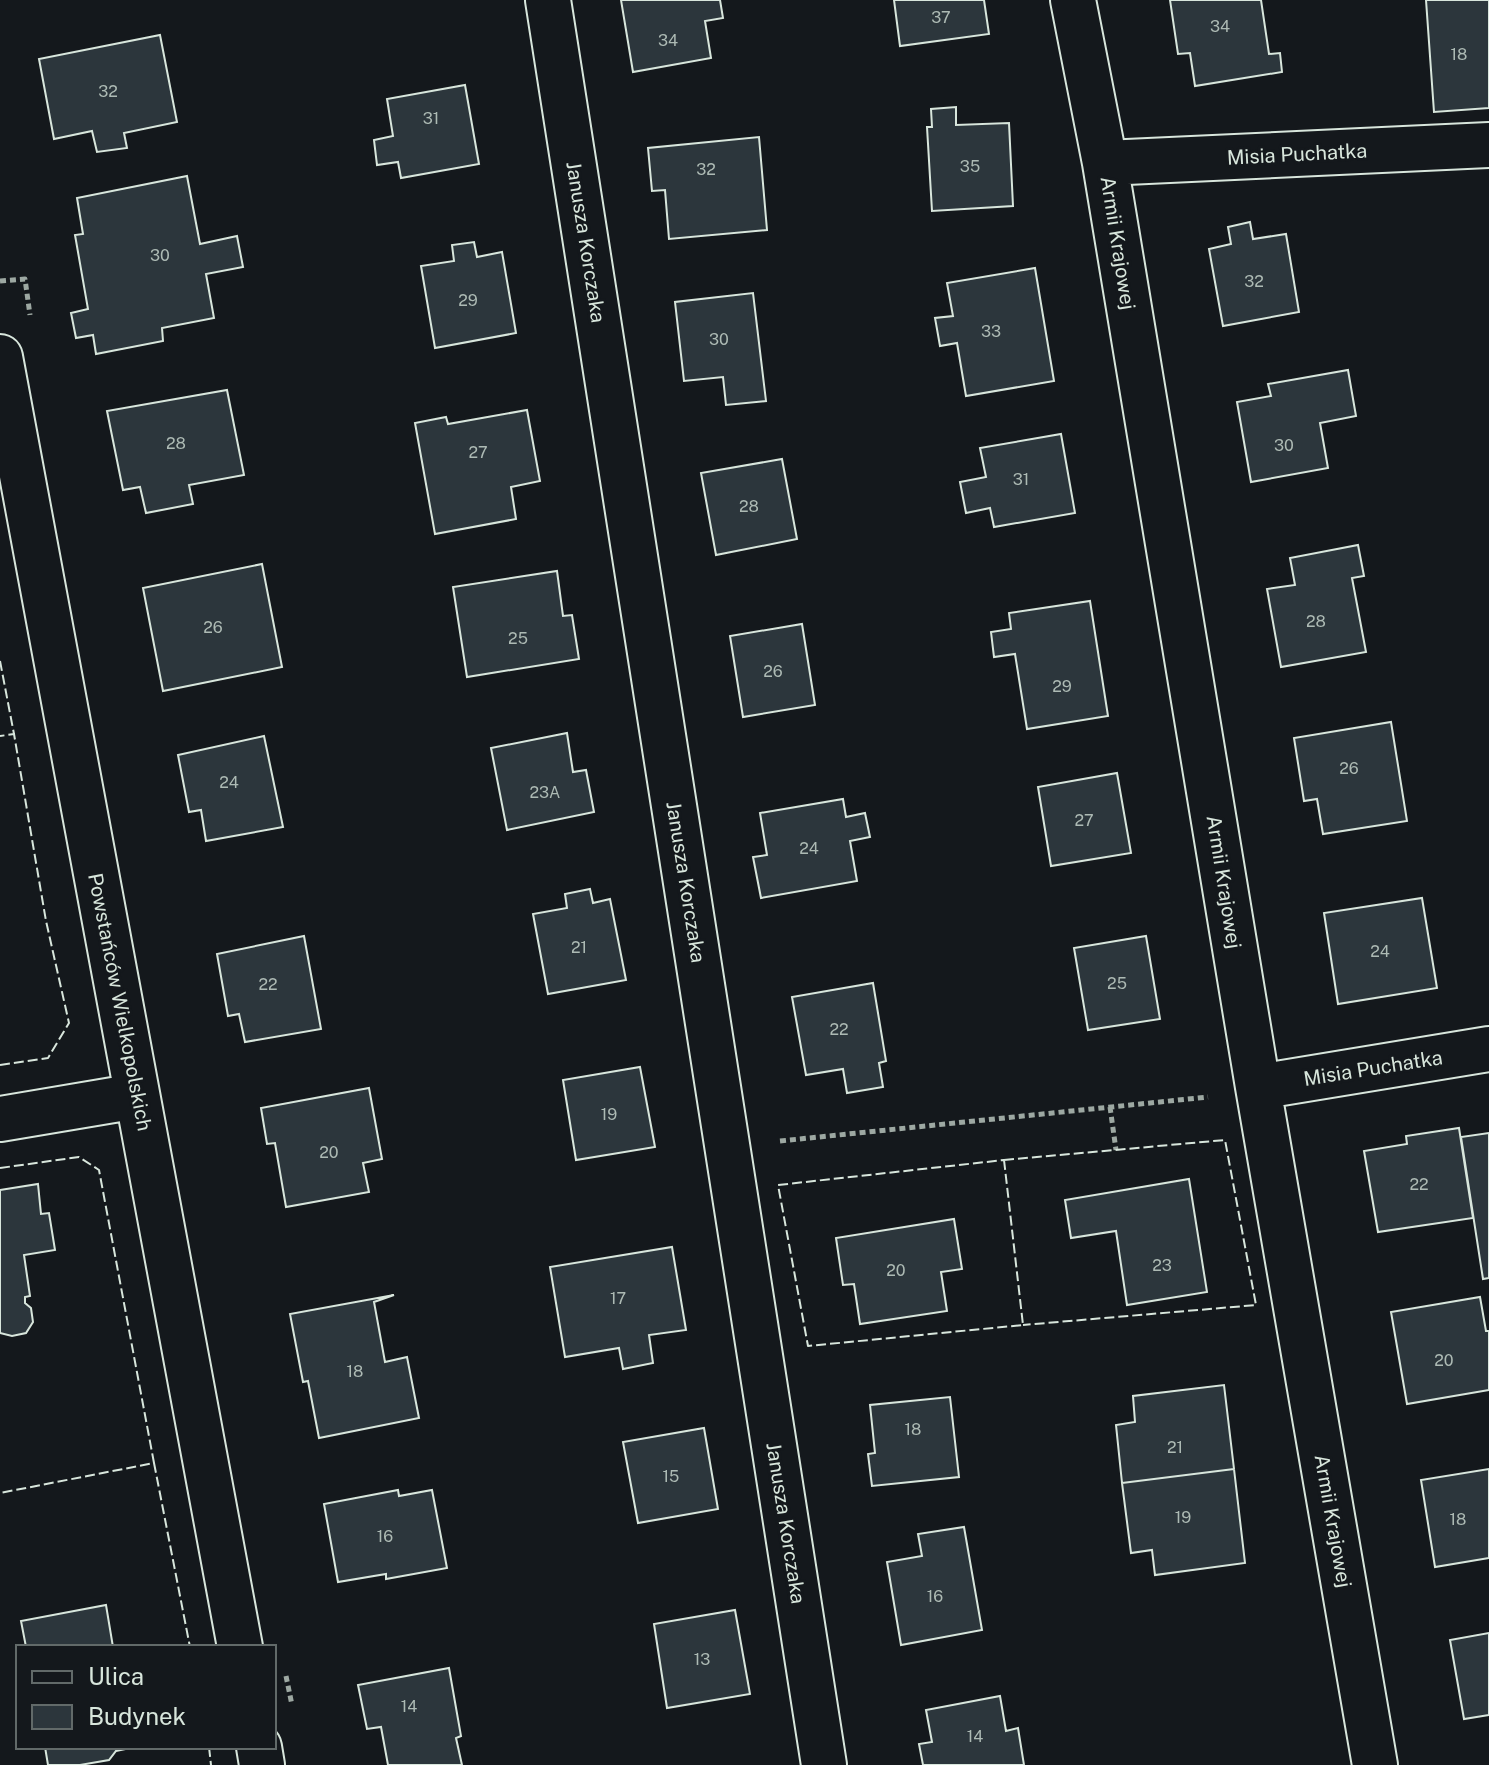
<svg xmlns="http://www.w3.org/2000/svg" width="1489" height="1765" font-family="'Public Sans',sans-serif">
	<rect width="100%" height="100%" fill="#14181c"/>
	<!-- building -->
	<path fill="#2c363c" stroke="#d8e6dc" stroke-width="2" d="M 621,0 L 720,0 L 723,18 L 705,21 L 711,58 L 633,72 Z
		M 894,0 L 984,0 L 989,34 L 900,46 Z
		M 1170,0 L 1261,0 L 1269,54 L 1280,53 L 1282,72 L 1195,86 L 1190,53 L 1178,54 Z
		M 1426,0 L 1489,0 L 1489,108 L 1434,112 Z
		M 160,35 L 177,122 L 124,133 L 127,148 L 97,152 L 92,131 L 54,139 L 39,59 Z
		M 465,85 L 479,164 L 401,178 L 398,162 L 377,165 L 374,140 L 393,136 L 387,99 Z
		M 956,107 L 956,125 L 1009,123 L 1013,206 L 932,211 L 927,127 L 932,127 L 931,109 Z
		M 759,137 L 767,230 L 669,239 L 665,190 L 652,191 L 648,148 Z
		M 187,176 L 200,244 L 237,236 L 243,267 L 206,274 L 214,318 L 162,328 L 163,341 L 96,354 L 93,335 L 76,338 L 71,313 L 88,309 L 75,235 L 83,234 L 77,198 Z
		M 1250,222 L 1253,239 L 1286,234 L 1299,312 L 1223,326 L 1209,249 L 1231,244 L 1228,227 Z
		M 474,242 L 477,257 L 502,252 L 516,333 L 435,348 L 421,266 L 454,261 L 452,245 Z
		M 1035,268 L 1054,381 L 966,396 L 957,343 L 940,346 L 935,318 L 953,316 L 947,283 Z
		M 753,293 L 766,401 L 726,405 L 723,377 L 684,381 L 675,302 Z
		M 1348,370 L 1356,416 L 1320,423 L 1328,468 L 1251,482 L 1237,402 L 1271,396 L 1268,384 Z
		M 227,390 L 244,475 L 189,485 L 193,504 L 146,513 L 140,487 L 123,490 L 107,411 Z
		M 527,410 L 540,481 L 511,487 L 516,519 L 435,534 L 415,423 L 446,417 L 448,424 Z
		M 1061,434 L 1075,513 L 994,527 L 990,508 L 966,513 L 960,482 L 986,477 L 980,448 Z
		M 782,459 L 797,539 L 716,555 L 701,473 Z
		M 1358,545 L 1364,576 L 1352,578 L 1366,652 L 1281,667 L 1267,589 L 1295,585 L 1290,558 Z
		M 262,564 L 282,667 L 163,691 L 143,588 Z
		M 557,571 L 563,616 L 572,615 L 579,659 L 467,677 L 453,587 Z
		M 1090,601 L 1108,716 L 1027,729 L 1015,654 L 994,657 L 991,632 L 1011,629 L 1009,613 Z
		M 802,624 L 815,705 L 743,717 L 730,636 Z
		M 1391,722 L 1407,821 L 1323,834 L 1317,799 L 1304,801 L 1294,738 Z
		M 567,733 L 573,772 L 586,770 L 594,812 L 507,830 L 491,748 Z
		M 264,736 L 283,827 L 206,841 L 201,810 L 189,812 L 178,755 Z
		M 1117,773 L 1131,853 L 1051,866 L 1038,787 Z
		M 843,799 L 846,817 L 865,813 L 870,837 L 850,841 L 857,881 L 761,898 L 753,857 L 767,855 L 760,813 Z
		M 590,889 L 593,903 L 610,899 L 626,980 L 548,994 L 533,914 L 567,908 L 565,894 Z
		M 1422,898 L 1437,988 L 1338,1004 L 1324,913 Z
		M 304,936 L 321,1029 L 245,1042 L 239,1014 L 228,1016 L 217,954 Z
		M 1146,936 L 1160,1019 L 1088,1030 L 1074,948 Z
		M 873,983 L 886,1061 L 879,1063 L 883,1087 L 847,1093 L 843,1069 L 806,1075 L 792,997 Z
		M 640,1067 L 655,1147 L 576,1160 L 563,1080 Z
		M 369,1088 L 382,1159 L 363,1163 L 369,1192 L 286,1207 L 275,1143 L 267,1144 L 261,1108 Z
		M 1459,1128 L 1473,1218 L 1378,1232 L 1364,1151 L 1407,1144 L 1406,1136 Z
		M 1489,1133 L 1489,1278 L 1483,1279 L 1461,1137 Z
		M 1189,1179 L 1207,1292 L 1127,1305 L 1116,1231 L 1071,1238 L 1065,1200 Z
		M 38,1184 L 41,1214 L 49,1213 L 55,1250 L 24,1255 L 30,1296 L 25,1297 L 25,1303 L 31,1308 L 33,1322 L 26,1333 L 12,1336 L 0,1333 L 0,1190 Z
		M 954,1219 L 962,1269 L 941,1272 L 947,1311 L 860,1324 L 854,1284 L 843,1285 L 836,1238 Z
		M 672,1247 L 686,1330 L 649,1335 L 653,1363 L 623,1369 L 619,1348 L 565,1357 L 550,1267 Z
		M 394,1295 L 374,1302 L 385,1362 L 407,1357 L 419,1418 L 319,1438 L 308,1381 L 303,1382 L 290,1314 Z
		M 1480,1297 L 1486,1331 L 1489,1331 L 1489,1390 L 1407,1404 L 1391,1312 Z
		M 1224,1385 L 1234,1469 L 1122,1483 L 1116,1425 L 1135,1422 L 1133,1396 Z
		M 950,1397 L 959,1477 L 872,1486 L 868,1454 L 875,1453 L 870,1405 Z
		M 704,1428 L 718,1509 L 638,1523 L 623,1442 Z
		M 1234,1469 L 1245,1563 L 1155,1575 L 1152,1550 L 1131,1553 L 1122,1483 Z
		M 1489,1469 L 1489,1558 L 1435,1567 L 1421,1480 Z
		M 398,1490 L 399,1496 L 432,1490 L 447,1568 L 386,1579 L 386,1574 L 338,1582 L 324,1504 Z
		M 964,1527 L 982,1630 L 901,1645 L 887,1562 L 922,1556 L 918,1534 Z
		M 106,1605 L 113,1647 L 26,1647 L 21,1621 Z
		M 735,1610 L 750,1694 L 667,1708 L 654,1624 Z
		M 1489,1633 L 1489,1715 L 1464,1719 L 1450,1640 Z
		M 449,1668 L 461,1736 L 456,1738 L 462,1765 L 388,1765 L 381,1727 L 367,1729 L 358,1685 Z
		M 1000,1696 L 1006,1731 L 1018,1728 L 1024,1765 L 923,1765 L 919,1744 L 932,1742 L 926,1710 Z
		M 45,1747 L 135,1747 L 116,1751 L 109,1760 L 80,1765 L 48,1765 Z"/>
	<g fill="none" stroke-linecap="round" stroke-linejoin="round">
		<!-- street casing -->
		<g stroke="#d8e6dc" stroke-width="48">
			<path id="street" d="M 548,0 L 824,1765
				M 1073,0 L 1105,163 L 1258,1087 L 1375,1765
				M 1105,163 L 1489,145
				M 0,357 L 240,1647
				M 1258,1087 L 1489,1049
				M 0,1119 L 137,1096
				M 259,1747 L 262,1765"/>
		</g>
		<!-- path -->
		<path stroke="#9da8a2" stroke-width="5" stroke-dasharray="6 4" stroke-linecap="butt" d="M 0,281 L 25,279 L 30,315
			M 1110,1107 L 1116,1150
			M 780,1141 L 1208,1097
			M 286,1676 L 292,1705"/>
		<!-- street -->
		<use href="#street" stroke="#14181c" stroke-width="44"/>
		<!-- fence -->
		<path stroke="#d8e6dc" stroke-width="2" stroke-dasharray="10 4" stroke-linecap="butt" d="M 0,661 L 14,734 L 0,736
			M 0,1065 L 48,1058 L 69,1023 L 46,921 L 14,734
			M 1004,1160 L 1023,1325 L 808,1346 L 778,1185 Z
			M 1004,1160 L 1225,1140 L 1256,1305 L 1023,1325
			M 0,1168 L 79,1157 L 99,1170 L 154,1463 L 0,1493
			M 154,1463 L 190,1647
			M 209,1747 L 211,1765"/>
	</g>
	<g text-anchor="middle" stroke-width="6" stroke-linejoin="round" paint-order="stroke">
		<!-- number labels -->
		<g font-size="16" fill="#adbab4">
			<text x="941" y="23">37</text>
			<text x="1220" y="32">34</text>
			<text x="668" y="46">34</text>
			<text x="1459" y="60">18</text>
			<text x="108" y="97">32</text>
			<text x="431" y="124">31</text>
			<text x="970" y="172">35</text>
			<text x="706" y="175">32</text>
			<text x="160" y="261">30</text>
			<text x="1254" y="287">32</text>
			<text x="468" y="306">29</text>
			<text x="991" y="337">33</text>
			<text x="719" y="345">30</text>
			<text x="176" y="449">28</text>
			<text x="1284" y="451">30</text>
			<text x="478" y="458">27</text>
			<text x="1021" y="485">31</text>
			<text x="749" y="512">28</text>
			<text x="1316" y="627">28</text>
			<text x="213" y="633">26</text>
			<text x="518" y="644">25</text>
			<text x="773" y="677">26</text>
			<text x="1062" y="692">29</text>
			<text x="1349" y="774">26</text>
			<text x="229" y="788">24</text>
			<text x="545" y="798">23A</text>
			<text x="1084" y="826">27</text>
			<text x="809" y="854">24</text>
			<text x="579" y="953">21</text>
			<text x="1380" y="957">24</text>
			<text x="1117" y="989">25</text>
			<text x="268" y="990">22</text>
			<text x="839" y="1035">22</text>
			<text x="609" y="1120">19</text>
			<text x="329" y="1158">20</text>
			<text x="1419" y="1190">22</text>
			<text x="1162" y="1271">23</text>
			<text x="896" y="1276">20</text>
			<text x="618" y="1304">17</text>
			<text x="1444" y="1366">20</text>
			<text x="355" y="1377">18</text>
			<text x="913" y="1435">18</text>
			<text x="1175" y="1453">21</text>
			<text x="671" y="1482">15</text>
			<text x="1183" y="1523">19</text>
			<text x="1458" y="1525">18</text>
			<text x="385" y="1542">16</text>
			<text x="935" y="1602">16</text>
			<text x="702" y="1665">13</text>
			<text x="409" y="1712">14</text>
			<text x="975" y="1742">14</text>
		</g>
		<!-- street labels -->
		<g font-size="20" fill="#d8e6dc" stroke="#14181c">
			<text transform="translate(1297 154) rotate(-3)" y="7">Misia Puchatka</text>
			<text transform="translate(586 242) rotate(81)" y="7">Janusza Korczaka</text>
			<text transform="translate(1118 243) rotate(81)" y="7">Armii Krajowej</text>
			<text transform="translate(686 882) rotate(81)" y="7">Janusza Korczaka</text>
			<text transform="translate(1224 882) rotate(81)" y="7">Armii Krajowej</text>
			<text transform="translate(120 1002) rotate(79)" y="7">Powstańców Wielkopolskich</text>
			<text transform="translate(1373 1068) rotate(-9)" y="7">Misia Puchatka</text>
			<text transform="translate(1333 1521) rotate(80)" y="7">Armii Krajowej</text>
			<text transform="translate(786 1523) rotate(81)" y="7">Janusza Korczaka</text>
		</g>
	</g>
	<!-- legend -->
	<rect x="16" y="1645" width="260" height="104" fill="#14181c" stroke="#626a69" stroke-width="2"/>
	<rect x="32" y="1671" width="40" height="12" fill="#14181c" stroke="#626a69" stroke-width="2"/>
	<text x="88" y="1685" font-size="24" fill="#d8e6dc">Ulica</text>
	<rect x="32" y="1705" width="40" height="24" fill="#2c363c" stroke="#626a69" stroke-width="2"/>
	<text x="88" y="1725" font-size="24" fill="#d8e6dc">Budynek</text>
</svg>
